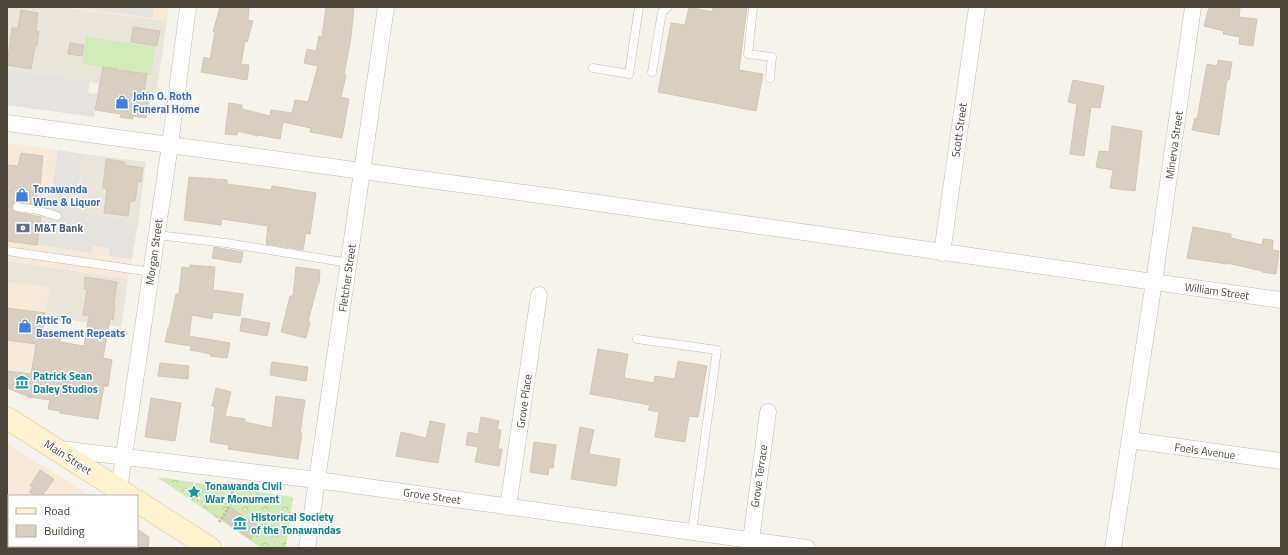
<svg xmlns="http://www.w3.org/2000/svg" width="1288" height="555" font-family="'Titillium Web',sans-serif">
	<defs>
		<pattern id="forest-crowns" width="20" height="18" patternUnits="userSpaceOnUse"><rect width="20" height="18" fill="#d2eab5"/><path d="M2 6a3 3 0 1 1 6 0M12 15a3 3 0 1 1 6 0" fill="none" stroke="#b6ca9c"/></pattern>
	</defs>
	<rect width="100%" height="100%" fill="#f6f3ec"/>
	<!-- residential -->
	<path fill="#eae5da" d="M 7,7 L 61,7 L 167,21 L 156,93 L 89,82 L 89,80 L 7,70 Z
		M 84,154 L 146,162 L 138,222 L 78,212 L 81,194 L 78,193 Z
		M 7,261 L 128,279 L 121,327 L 45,317 L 49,288 L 7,282 Z
		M 9,539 L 9,546 L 85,546 L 89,548 L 8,548 Z"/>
	<!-- commercial -->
	<path fill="#f7ead8" d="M 61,7 L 169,7 L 167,21 Z
		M 7,143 L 84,154 L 78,192 L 81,193 L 79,212 L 138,222 L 128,279 L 7,261 Z
		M 7,282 L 49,288 L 41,345 L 34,345 L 27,400 L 7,387 Z
		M 7,443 L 90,496 L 9,496 L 9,504 L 7,501 Z"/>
	<!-- grass -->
	<path fill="#d2eab5" d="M 86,37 L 155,47 L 151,75 L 82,64 Z"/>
	<!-- forest -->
	<path fill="url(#forest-crowns)" d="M 157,477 L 293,497 L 286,548 L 261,548 Z"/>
	<!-- parking -->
	<path fill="#e5e3e0" d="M 74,7 L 154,7 L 152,18 Z
		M 7,70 L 90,80 L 88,93 L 97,94 L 94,117 L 7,105 Z
		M 58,150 L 84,154 L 78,192 L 81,193 L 79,212 L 138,222 L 132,259 L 109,256 L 110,248 L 93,246 L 92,253 L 37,245 L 41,216 L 38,215 L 41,188 L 52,190 Z"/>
	<!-- building -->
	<path fill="#d8cfc1" stroke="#d3c7b4" d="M 220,7 L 249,7 L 248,20 L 253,21 L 247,42 L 245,41 L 241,64 L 249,65 L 247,80 L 201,72 L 204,57 L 210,59 L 215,32 L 213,32 Z
		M 326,7 L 354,7 L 351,37 L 344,75 L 346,75 L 341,97 L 349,99 L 342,138 L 310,132 L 311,128 L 283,122 L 280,139 L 258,135 L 258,136 L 238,131 L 237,135 L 225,134 L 229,103 L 242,105 L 242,109 L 270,116 L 271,110 L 292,113 L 295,100 L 308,102 L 318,66 L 304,63 L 307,49 L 316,51 L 319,36 L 322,37 Z
		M 689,7 L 712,12 L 713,7 L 747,7 L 739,70 L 763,74 L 756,111 L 658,92 L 671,23 L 685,25 Z
		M 1209,7 L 1240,8 L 1239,17 L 1257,19 L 1253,46 L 1239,44 L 1240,37 L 1223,34 L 1224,31 L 1204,26 Z
		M 21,10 L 38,13 L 36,31 L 39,31 L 37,46 L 35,46 L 31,69 L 7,65 L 12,28 L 18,28 Z
		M 133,27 L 160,31 L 157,46 L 131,42 Z
		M 70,43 L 84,45 L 82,56 L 68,54 Z
		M 1218,60 L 1232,62 L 1229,80 L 1227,80 L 1219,135 L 1192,130 L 1195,118 L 1197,119 L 1207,64 L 1217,66 Z
		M 103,67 L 117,69 L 116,70 L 147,74 L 144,92 L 150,93 L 146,118 L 133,116 L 133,119 L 120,117 L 121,114 L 95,110 Z
		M 1073,80 L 1104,86 L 1100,108 L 1091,107 L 1084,156 L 1070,154 L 1077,104 L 1068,102 Z
		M 1112,126 L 1142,131 L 1135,191 L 1110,188 L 1113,170 L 1096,167 L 1099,151 L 1109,152 Z
		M 21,153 L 43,156 L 40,187 L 38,187 L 36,204 L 17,202 L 13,203 L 12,207 L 13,211 L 16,212 L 41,217 L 37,245 L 7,241 L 7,165 L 18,166 Z
		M 106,159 L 125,162 L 124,165 L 143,168 L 141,182 L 138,181 L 135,201 L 130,201 L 128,216 L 104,213 L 107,189 L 103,188 Z
		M 189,177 L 227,180 L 227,184 L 271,190 L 272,186 L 316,193 L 310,234 L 306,233 L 303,250 L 266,244 L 268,226 L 222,219 L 221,225 L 184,220 Z
		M 1193,227 L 1231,234 L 1231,238 L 1262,245 L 1263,239 L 1273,240 L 1272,250 L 1279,251 L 1276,274 L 1262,272 L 1262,271 L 1227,263 L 1227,264 L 1187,258 Z
		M 214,247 L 243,252 L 241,263 L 212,258 Z
		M 190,265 L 215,267 L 213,290 L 243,294 L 240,316 L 213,312 L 212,319 L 192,315 L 189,336 L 230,343 L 227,358 L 210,356 L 211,354 L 190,350 L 191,346 L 165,342 L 168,328 L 169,328 L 176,294 L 179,294 L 182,267 L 190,268 Z
		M 296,267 L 320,270 L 319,284 L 318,284 L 308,321 L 310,322 L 306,338 L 281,332 L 290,296 L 293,296 Z
		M 85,277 L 117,282 L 114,305 L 115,306 L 113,320 L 110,319 L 103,358 L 112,360 L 108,386 L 104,386 L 98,419 L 60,413 L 60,411 L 48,409 L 50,400 L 28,397 L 28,396 L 7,388 L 7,371 L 31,374 L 36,344 L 7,340 L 7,308 L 45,313 L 42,333 L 61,336 L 60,342 L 84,346 L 89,316 L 83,315 L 87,289 L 84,289 Z
		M 242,318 L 270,323 L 267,336 L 240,331 Z
		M 598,349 L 628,354 L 624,378 L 654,383 L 655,376 L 675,379 L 678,361 L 707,366 L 698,417 L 689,416 L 685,442 L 655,437 L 659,412 L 648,410 L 650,405 L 590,394 Z
		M 272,362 L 308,367 L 306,381 L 270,375 Z
		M 160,363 L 189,366 L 188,379 L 158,376 Z
		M 216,388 L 231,392 L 225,416 L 245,419 L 245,422 L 272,428 L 276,396 L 305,400 L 300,433 L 302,433 L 298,459 L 228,449 L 229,445 L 210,442 L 215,407 L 212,406 Z
		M 151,398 L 181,403 L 175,441 L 145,437 Z
		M 481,417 L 499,421 L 497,429 L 501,430 L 498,449 L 502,449 L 499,466 L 475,462 L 478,447 L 466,445 L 468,432 L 478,434 Z
		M 430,421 L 445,424 L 438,463 L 396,456 L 401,432 L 426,438 Z
		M 580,427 L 594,430 L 589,454 L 620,459 L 616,486 L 571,479 Z
		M 534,442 L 556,445 L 553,468 L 549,468 L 548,475 L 530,472 Z
		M 40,470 L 54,479 L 42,496 L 36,496 L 29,492 L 33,487 L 30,486 Z
		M 230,507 L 259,527 L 251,539 L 222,519 Z
		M 137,529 L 149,537 L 148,548 L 137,548 Z"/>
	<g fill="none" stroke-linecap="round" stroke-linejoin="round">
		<!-- lane casing -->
		<g stroke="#c2bbae" stroke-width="9">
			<path id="lane" d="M 753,7 L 748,54 L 772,57 L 770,78
				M 593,68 L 629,74 L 639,7
				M 652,72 L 662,12 L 668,7
				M 17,207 L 38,210 L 57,216
				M 157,235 L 226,243 L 349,263
				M 7,251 L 152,272
				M 637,339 L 717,350 L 692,532"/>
		</g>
		<!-- street casing -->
		<g stroke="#c2bbae" stroke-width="17">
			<path id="street" d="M 7,123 L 591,202 L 1281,300
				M 942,253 L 977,7
				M 1130,440 L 1281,461
				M 59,449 L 317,480 L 807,548
				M 118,496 L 170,145 L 188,7
				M 508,507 L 539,295
				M 751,540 L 768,412
				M 111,548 L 111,546
				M 307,548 L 386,7
				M 1113,548 L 1154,282 L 1193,7"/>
		</g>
		<!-- secondary casing -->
		<g stroke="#d6c79b" stroke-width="23">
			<path id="secondary" d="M 7,418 L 129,496
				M 137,501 L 210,548"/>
		</g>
		<!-- path -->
		<path stroke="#c4b79f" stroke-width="2.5" stroke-dasharray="2 2" stroke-linecap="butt" d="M 219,522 L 230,505 L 233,487"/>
		<!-- lane -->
		<use href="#lane" stroke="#fff" stroke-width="8"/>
		<!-- street -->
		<use href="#street" stroke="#fff" stroke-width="16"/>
		<!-- secondary -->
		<use href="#secondary" stroke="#fff3cd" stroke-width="22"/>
	</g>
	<!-- icons -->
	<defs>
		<g id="shop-bare" transform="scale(1.08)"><path d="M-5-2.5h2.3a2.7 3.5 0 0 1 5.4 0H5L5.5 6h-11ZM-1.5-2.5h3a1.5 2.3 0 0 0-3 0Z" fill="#3f7fe0" stroke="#fff" stroke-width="2.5" paint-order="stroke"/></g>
		<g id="bank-bare" transform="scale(1.08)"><path d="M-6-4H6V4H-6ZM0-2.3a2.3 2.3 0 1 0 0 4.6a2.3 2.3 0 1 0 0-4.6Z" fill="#5c6f8a" stroke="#fff" stroke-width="2.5" paint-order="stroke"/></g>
		<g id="museum-bare" transform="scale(1.08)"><path d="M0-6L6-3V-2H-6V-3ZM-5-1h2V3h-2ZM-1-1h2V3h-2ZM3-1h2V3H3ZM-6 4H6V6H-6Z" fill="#0f9aa8" stroke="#fff" stroke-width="2.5" paint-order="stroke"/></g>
		<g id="sight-bare" transform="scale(1.08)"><path d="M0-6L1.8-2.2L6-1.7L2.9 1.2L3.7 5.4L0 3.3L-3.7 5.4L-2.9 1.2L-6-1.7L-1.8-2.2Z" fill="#0f9aa8" stroke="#fff" stroke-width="2.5" paint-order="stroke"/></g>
	</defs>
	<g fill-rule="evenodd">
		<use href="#shop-bare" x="122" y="102"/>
		<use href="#shop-bare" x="22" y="195"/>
		<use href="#bank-bare" x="23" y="228"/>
		<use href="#shop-bare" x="25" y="326"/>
		<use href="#museum-bare" x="22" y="382"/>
		<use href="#sight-bare" x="194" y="492"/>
		<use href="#museum-bare" x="240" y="523"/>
	</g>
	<g text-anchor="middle" stroke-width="3" stroke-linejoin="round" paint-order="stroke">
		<!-- shop labels -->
		<g font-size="11" font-weight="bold" fill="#366cbe" stroke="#fff" text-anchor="start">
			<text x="133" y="100">John O. Roth<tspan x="133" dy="13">Funeral Home</tspan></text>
			<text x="33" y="193">Tonawanda<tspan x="33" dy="13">Wine &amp; Liquor</tspan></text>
			<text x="36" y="324">Attic To<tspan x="36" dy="13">Basement Repeats</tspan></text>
		</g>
		<!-- street labels -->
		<g font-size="11" fill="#4b4439" stroke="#fff">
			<text transform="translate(959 130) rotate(-82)" y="4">Scott Street</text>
			<text transform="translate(1174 145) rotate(-82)" y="4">Minerva Street</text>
			<text transform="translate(154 252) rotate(-82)" y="4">Morgan Street</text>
			<text transform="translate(347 278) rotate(-82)" y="4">Fletcher Street</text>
			<text transform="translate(1217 291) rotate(8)" y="4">William Street</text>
			<text transform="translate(524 401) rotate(-82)" y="4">Grove Place</text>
			<text transform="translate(1205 451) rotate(8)" y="4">Foels Avenue</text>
			<text transform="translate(68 457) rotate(33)" y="4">Main Street</text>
			<text transform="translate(759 476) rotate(-82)" y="4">Grove Terrace</text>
			<text transform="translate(432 496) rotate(8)" y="4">Grove Street</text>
		</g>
		<!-- service labels -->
		<g font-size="11" font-weight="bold" fill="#4e5e75" stroke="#fff" text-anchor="start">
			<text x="34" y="232">M&amp;T Bank</text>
		</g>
		<!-- culture labels -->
		<g font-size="11" font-weight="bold" fill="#0d838f" stroke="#fff" text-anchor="start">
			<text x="33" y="380">Patrick Sean<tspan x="33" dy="13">Daley Studios</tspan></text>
			<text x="205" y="490">Tonawanda Civil<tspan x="205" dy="13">War Monument</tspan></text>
			<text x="251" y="521">Historical Society<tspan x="251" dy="13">of the Tonawandas</tspan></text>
		</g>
	</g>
	<!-- border -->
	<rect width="1288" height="555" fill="none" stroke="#4b4439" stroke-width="16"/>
	<!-- legend -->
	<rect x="8" y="495" width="130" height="52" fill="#ffffff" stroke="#b7b4b0"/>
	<rect x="16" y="508" width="20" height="6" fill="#fff3cd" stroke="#b7b4b0"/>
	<text x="44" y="515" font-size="12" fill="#4b4439">Road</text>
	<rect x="16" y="525" width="20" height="12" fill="#d8cfc1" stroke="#b7b4b0"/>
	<text x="44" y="535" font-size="12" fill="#4b4439">Building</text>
</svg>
